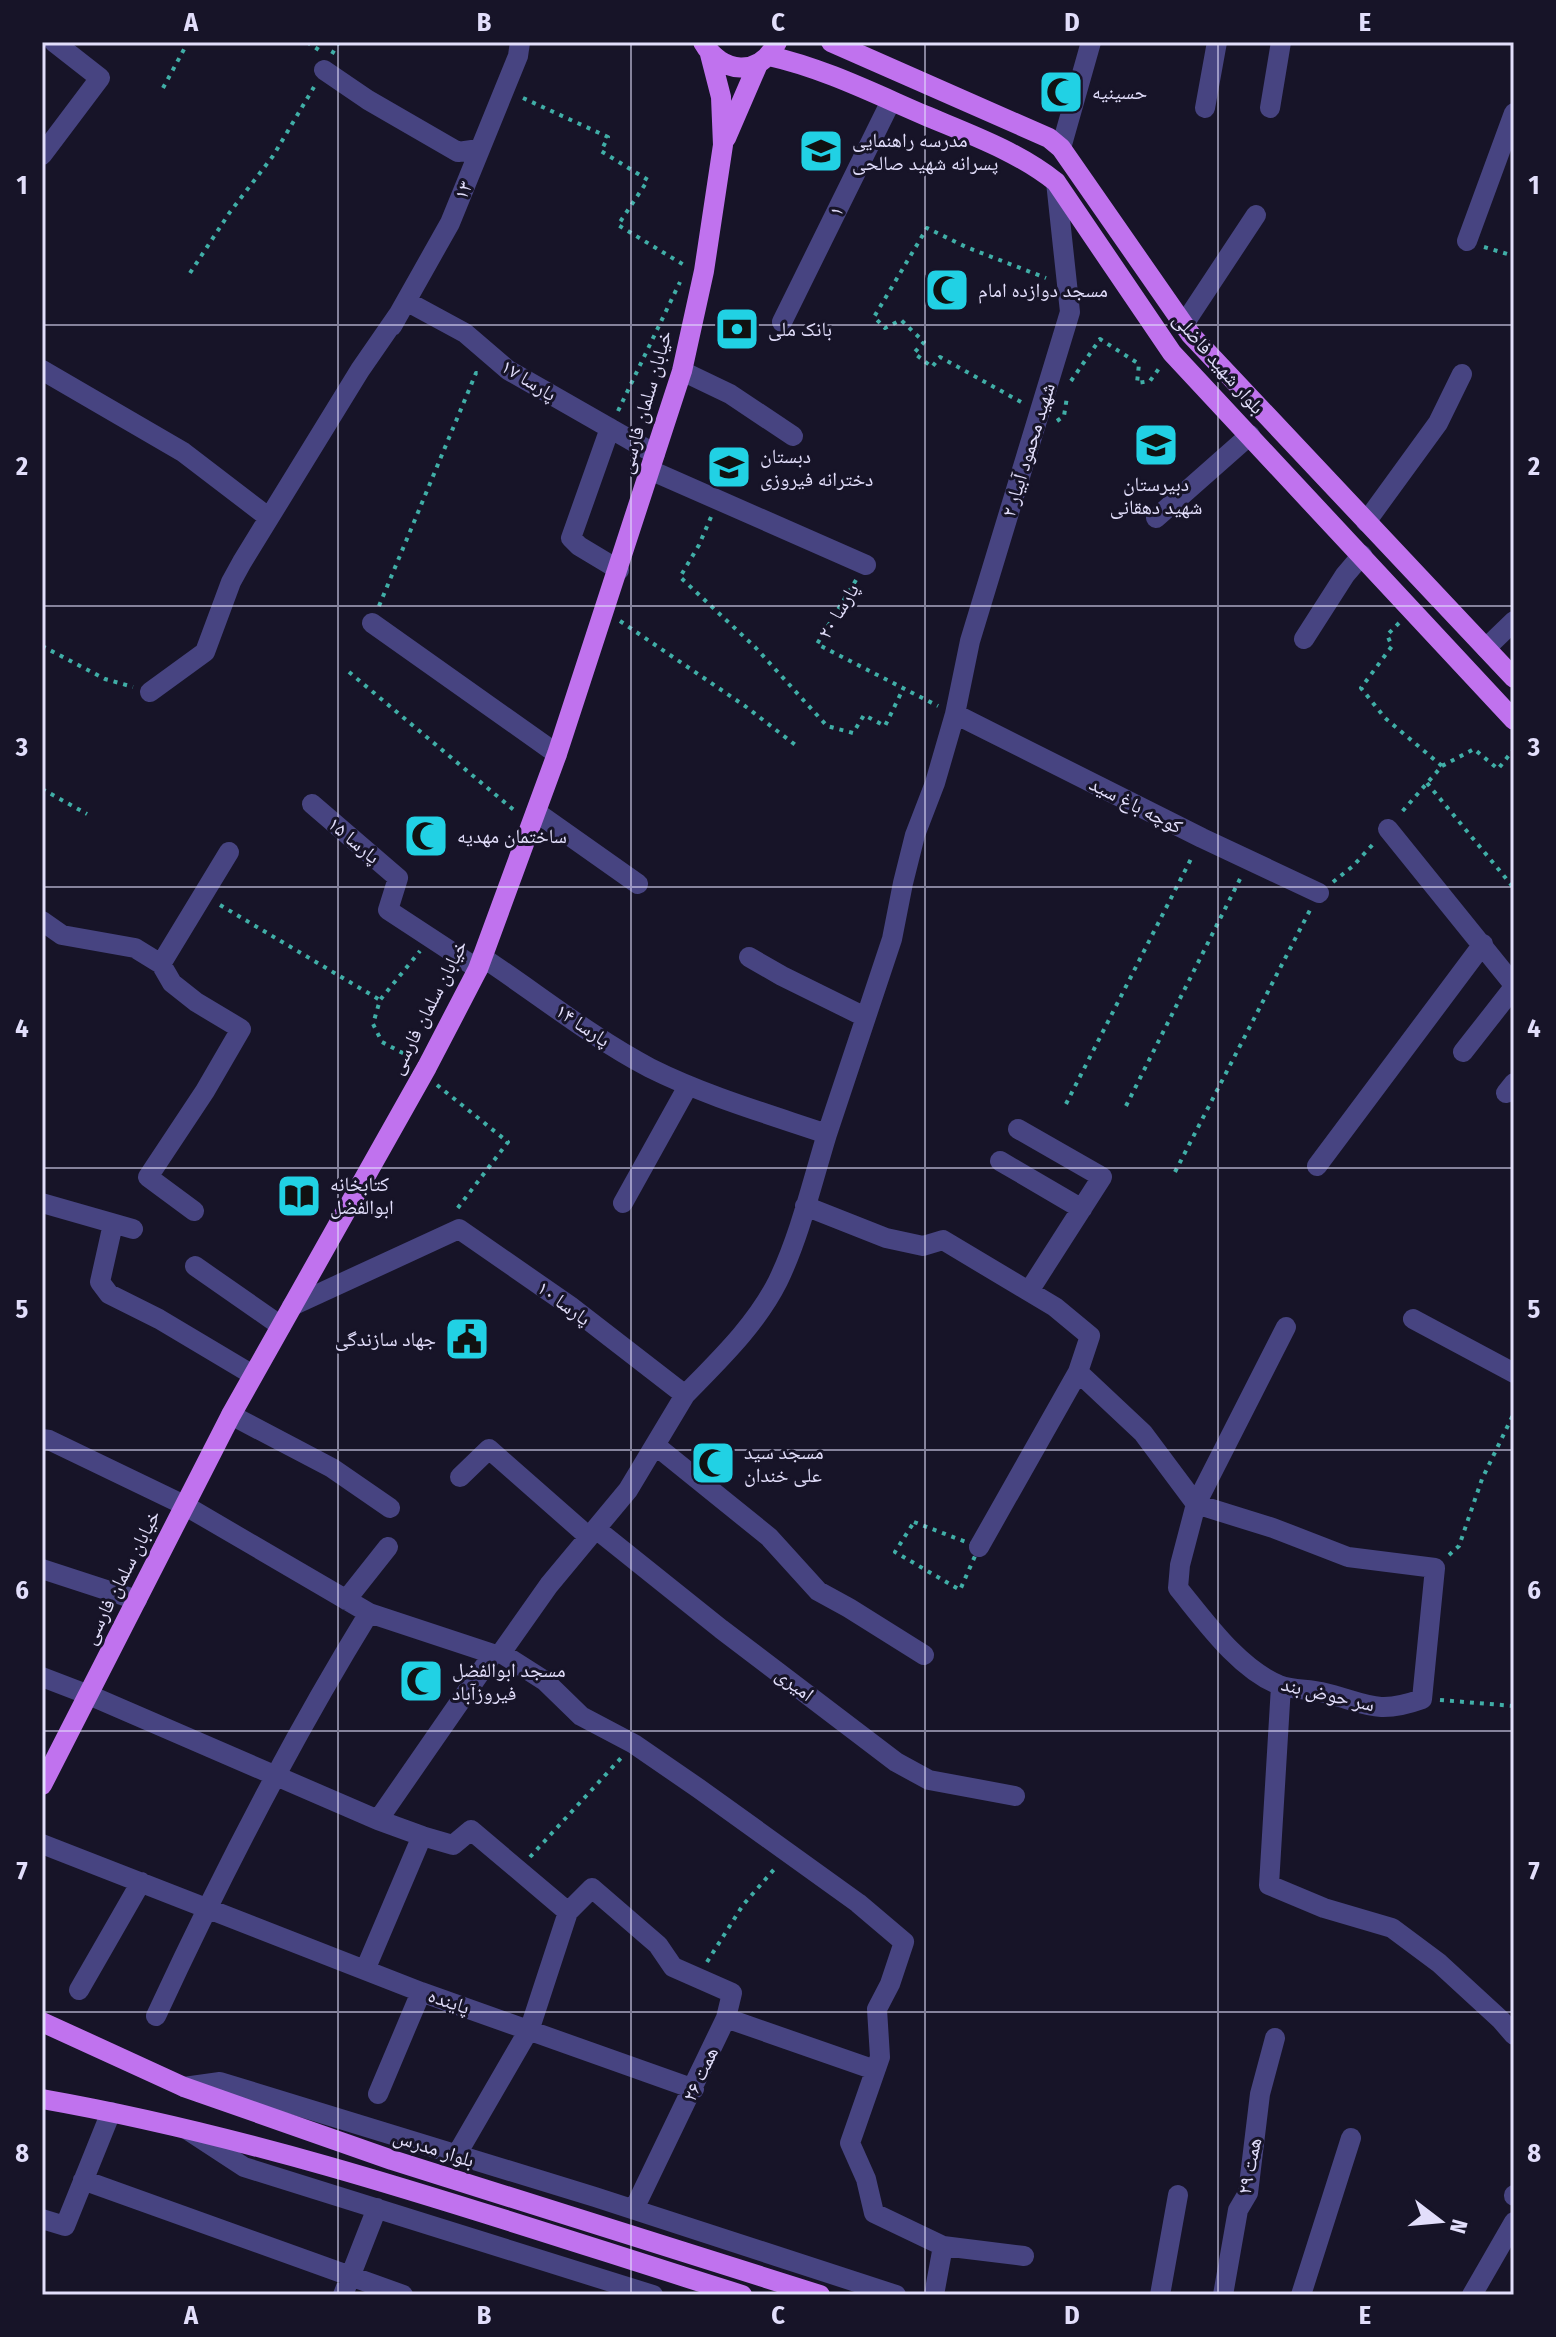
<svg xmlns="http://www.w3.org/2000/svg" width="1556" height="2337" font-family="'Fira Sans Condensed','Noto Naskh Arabic',sans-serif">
	<rect width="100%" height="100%" fill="#171428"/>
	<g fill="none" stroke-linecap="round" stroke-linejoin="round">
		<!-- path -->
		<path stroke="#40aea7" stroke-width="4" stroke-dasharray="4 6" stroke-linecap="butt" d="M 307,42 L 322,52
			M 332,54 L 339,42
			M 163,88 L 188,42
			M 523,98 L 608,137 L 601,151 L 648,180 L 618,225 L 684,265
			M 1484,247 L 1514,256
			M 190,273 L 230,212 L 273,156 L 314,87
			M 1071,381 L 1100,339 L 1139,364 L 1137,383 L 1150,381 L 1160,367
			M 1021,402 L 940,357 L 932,367 L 914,353 L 924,342 L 901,320 L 885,328 L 874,317 L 927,228 L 966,247 L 1046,278
			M 618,411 L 680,282
			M 1057,421 L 1064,416 L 1067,397
			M 711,517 L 699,545 L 680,577 L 755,647 L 827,726 L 853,733 L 864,715 L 885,726 L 903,689
			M 856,580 L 817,644 L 938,706
			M 379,606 L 476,373 L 479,373
			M 620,621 L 745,706 L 798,747
			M 1399,623 L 1387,635 L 1392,646 L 1361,688 L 1385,718 L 1442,766 L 1400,814
			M 42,646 L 105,679 L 133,687
			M 349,672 L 515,811
			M 1442,766 L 1474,749 L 1498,769 L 1514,749
			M 1427,783 L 1514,888
			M 42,789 L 87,814
			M 1333,882 L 1353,866 L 1375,842
			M 220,905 L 380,1000
			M 412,1058 L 382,1042 L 373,1024 L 380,1000 L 420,951
			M 437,1085 L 508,1142 L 457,1209
			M 1066,1104 L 1193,855
			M 1126,1106 L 1241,877
			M 1175,1172 L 1310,910
			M 914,1522 L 979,1547 L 960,1590 L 895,1552 Z
			M 1449,1555 L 1459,1546 L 1482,1479 L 1514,1413
			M 1440,1700 L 1514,1706
			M 530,1857 L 621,1758
			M 707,1962 L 743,1905 L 777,1866"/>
		<!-- minor -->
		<path stroke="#474481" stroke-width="20" d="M 324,70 L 368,100 L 458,152 L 479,149
			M 1205,108 L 1217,42
			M 1270,108 L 1281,42
			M 1061,148 L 1091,42
			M 42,155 L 100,78 L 54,42
			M 1467,241 L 1514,113
			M 406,301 L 465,333 L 508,370 L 655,454
			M 782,322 L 891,101
			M 1184,324 L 1256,215
			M 392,326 L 450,223 L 518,56 L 520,42
			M 42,370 L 183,452 L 268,517
			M 682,371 L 730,394 L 793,436
			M 610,428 L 571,538 L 579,546 L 619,570
			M 650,470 L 866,565
			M 1156,518 L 1250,435
			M 1366,522 L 1438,423 L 1462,374
			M 372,623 L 557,754
			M 1304,639 L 1345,575 L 1362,555
			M 1486,648 L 1514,621
			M 150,692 L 205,652 L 231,582 L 242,562 L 360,370 L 398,315
			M 955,714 L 1202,838 L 1319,893
			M 312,804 L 398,878 L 388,910 L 478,969
			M 536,812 L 638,884
			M 1388,829 L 1514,985
			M 42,921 L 62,935 L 135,948 L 161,964 L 172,983 L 196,1002 L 241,1029 L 205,1091 L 148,1177 L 194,1211
			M 482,957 C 538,994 591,1037 650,1068 C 706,1096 768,1114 827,1134 C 812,1183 800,1235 778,1281 C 756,1325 719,1360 685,1395
			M 749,957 L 782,976 L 865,1017
			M 161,964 L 229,852
			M 1463,1052 L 1514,987
			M 1506,1093 L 1514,1083
			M 1018,1129 L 1102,1177 L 1029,1291
			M 827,1134 L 892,939 L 903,883 L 915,835 L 935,783 L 955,714 L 970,641 L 1070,312 L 1056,182
			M 1000,1161 L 1082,1209
			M 1317,1166 L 1483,944
			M 42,1203 L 133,1229
			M 623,1203 L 688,1086
			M 805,1206 L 886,1238 L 923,1246 L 943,1240 L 1055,1307 L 1090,1336 L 1078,1372 L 1143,1433 L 1196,1504 L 1180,1565 L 1178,1588 C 1205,1621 1238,1668 1279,1685 C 1292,1690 1308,1689 1321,1692 C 1365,1702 1375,1716 1422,1699 L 1435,1568 L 1348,1557 L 1273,1528 L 1196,1504 L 1286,1327
			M 113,1224 L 100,1282 L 109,1294 L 159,1319 L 253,1375
			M 195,1266 L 281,1326
			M 292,1306 L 459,1229 L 570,1306 L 685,1395 L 628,1490 L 549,1585 L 501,1653 L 493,1654
			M 1413,1319 L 1514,1373
			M 231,1415 L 332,1468 L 390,1508
			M 42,1439 L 49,1440 L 184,1505 L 369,1613 L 493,1654
			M 655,1445 L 769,1537 L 818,1591 L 849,1608 L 924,1655
			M 460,1477 L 489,1449 L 589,1537
			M 596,1529 L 721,1629 L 896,1762 L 929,1780 L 1015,1796
			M 979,1547 L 1078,1372
			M 42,1569 L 137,1600
			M 346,1600 L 388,1547
			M 501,1653 L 545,1681 L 581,1716 L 634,1744 L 698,1788 L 858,1903 L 904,1942 L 890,1984 L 877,2009 L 880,2057 L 850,2143 L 866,2179 L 874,2213 L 943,2246 L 1024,2256
			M 42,1677 L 89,1695 L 378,1820 L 493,1654
			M 1281,1686 L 1269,1885 L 1324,1908 L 1392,1928 L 1439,1963 L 1501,2020 L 1514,2035
			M 422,1836 L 453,1845 L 471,1830 L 568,1912 L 530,2028 L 457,2154
			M 42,1844 L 421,1992 L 694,2089
			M 568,1912 L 592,1888 L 658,1945 L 673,1967 L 732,1993 L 726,2018 L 634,2209
			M 365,1970 L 422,1836 L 378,1820
			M 79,1990 L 141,1882
			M 156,2016 C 220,1878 289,1743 369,1613
			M 726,2018 L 875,2070
			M 184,2087 L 220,2082 L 595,2197 L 896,2295
			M 378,2094 L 421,1992
			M 189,2131 L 244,2167 L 653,2295
			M 83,2180 L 403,2295
			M 1514,2195 L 1514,2196
			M 42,2219 L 65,2226 L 111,2112
			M 343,2295 L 377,2208
			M 934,2295 L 943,2246
			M 1160,2295 L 1178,2195
			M 1223,2295 L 1238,2210 L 1248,2193 L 1260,2094 L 1275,2038
			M 1301,2295 L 1351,2138
			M 1472,2295 L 1514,2222"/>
		<!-- major -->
		<path stroke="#c072ee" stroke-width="20" d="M 703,42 C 721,74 760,78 777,42
			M 831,42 L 1049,138 L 1061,148 L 1191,335 L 1514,678
			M 769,56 C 823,68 873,93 924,115 C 969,134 1017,151 1056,182 L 1172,353 L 1514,720
			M 726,138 L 758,64
			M 42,1785 L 231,1415 L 427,1067 L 478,969 L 557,754 L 682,371 L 704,271 L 723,145 L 721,97 L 710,54
			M 42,2022 L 184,2087 L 392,2160 L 820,2295
			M 42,2099 C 281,2141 511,2223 742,2295"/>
	</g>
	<!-- grid -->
	<path fill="none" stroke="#e2defb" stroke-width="2" stroke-opacity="0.55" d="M 338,42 L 338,2295M 631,42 L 631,2295M 925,42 L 925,2295M 1218,42 L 1218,2295M 42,325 L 1514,325M 42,606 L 1514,606M 42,887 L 1514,887M 42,1168 L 1514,1168M 42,1450 L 1514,1450M 42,1731 L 1514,1731M 42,2012 L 1514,2012"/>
	<!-- icons -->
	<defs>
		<g id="mosque-square" transform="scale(2.3)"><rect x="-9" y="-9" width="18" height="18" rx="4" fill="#21d1e4" stroke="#171428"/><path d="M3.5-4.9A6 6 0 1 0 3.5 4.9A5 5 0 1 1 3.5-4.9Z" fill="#111"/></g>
		<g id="school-square" transform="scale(2.3)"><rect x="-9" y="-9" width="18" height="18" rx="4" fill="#21d1e4" stroke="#171428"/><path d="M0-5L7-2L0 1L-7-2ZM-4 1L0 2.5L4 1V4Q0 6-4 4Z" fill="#111"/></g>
		<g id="bank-square" transform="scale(2.3)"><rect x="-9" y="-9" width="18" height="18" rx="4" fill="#21d1e4" stroke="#171428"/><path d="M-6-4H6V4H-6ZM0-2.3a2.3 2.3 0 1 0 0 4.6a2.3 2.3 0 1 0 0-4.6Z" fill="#111"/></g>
		<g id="library-square" transform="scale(2.3)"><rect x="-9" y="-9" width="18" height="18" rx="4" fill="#21d1e4" stroke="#171428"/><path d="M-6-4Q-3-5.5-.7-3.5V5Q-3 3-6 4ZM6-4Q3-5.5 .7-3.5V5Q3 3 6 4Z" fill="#111"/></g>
		<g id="civic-square" transform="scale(2.3)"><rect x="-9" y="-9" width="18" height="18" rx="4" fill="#21d1e4" stroke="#171428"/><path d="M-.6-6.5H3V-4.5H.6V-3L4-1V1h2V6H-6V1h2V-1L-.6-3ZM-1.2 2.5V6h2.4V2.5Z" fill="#111"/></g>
	</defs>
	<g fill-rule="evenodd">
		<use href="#mosque-square" x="1061" y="92"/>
		<use href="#school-square" x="821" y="151"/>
		<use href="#mosque-square" x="947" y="290"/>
		<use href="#bank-square" x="737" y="329"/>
		<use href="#school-square" x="1156" y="445"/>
		<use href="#school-square" x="729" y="467"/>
		<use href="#mosque-square" x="426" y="836"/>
		<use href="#library-square" x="299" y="1196"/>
		<use href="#civic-square" x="467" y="1339"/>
		<use href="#mosque-square" x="713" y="1463"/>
		<use href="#mosque-square" x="421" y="1681"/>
	</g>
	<g text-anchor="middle" stroke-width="6" stroke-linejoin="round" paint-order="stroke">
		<!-- poi labels -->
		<g font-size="20" fill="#e2defb" stroke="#171428" text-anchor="start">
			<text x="1092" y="99">حسینیه</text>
			<text x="852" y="147">مدرسه راهنمایی<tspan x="852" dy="23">پسرانه شهید صالحی</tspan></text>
			<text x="978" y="297">مسجد دوازده امام</text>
			<text x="768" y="336">بانک ملی</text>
			<text x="760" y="463">دبستان<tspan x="760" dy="23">دخترانه فیروزی</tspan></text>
			<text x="1156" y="491" text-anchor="middle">دبیرستان<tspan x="1156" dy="23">شهید دهقانی</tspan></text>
			<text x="457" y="843">ساختمان مهدیه</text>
			<text x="330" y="1191">کتابخانه<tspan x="330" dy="23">ابوالفضل</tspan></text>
			<text x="436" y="1346" text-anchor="end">جهاد سازندگی</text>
			<text x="744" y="1459">مسجد سید<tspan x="744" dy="23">علی خندان</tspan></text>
			<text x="452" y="1677">مسجد ابوالفضل<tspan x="452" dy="23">فیروزآباد</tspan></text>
		</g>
		<!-- street labels -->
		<g font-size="20" fill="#e2defb" stroke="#171428">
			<text transform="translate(463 190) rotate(-68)" y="7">۱۳</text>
			<text transform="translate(836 211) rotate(-64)" y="7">۱</text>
			<text transform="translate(1219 363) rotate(49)" y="7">بلوار شهید فاضلی</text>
			<text transform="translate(529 380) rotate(32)" y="7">پارسا ۱۷</text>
			<text transform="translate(645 402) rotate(-74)" y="7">خیابان سلمان فارسی</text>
			<text transform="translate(1028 450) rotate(-73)" y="7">شهید محمود آبیار ۲</text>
			<text transform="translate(838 611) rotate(-59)" y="7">پارسا ۲۰</text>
			<text transform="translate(1136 805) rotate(27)" y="7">کوچه باغ سید</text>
			<text transform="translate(354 840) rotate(40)" y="7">پارسا ۱۵</text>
			<text transform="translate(428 1007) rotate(-63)" y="7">خیابان سلمان فارسی</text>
			<text transform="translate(583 1025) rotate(34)" y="7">پارسا ۱۴</text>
			<text transform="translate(564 1303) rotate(36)" y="7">پارسا ۱۰</text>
			<text transform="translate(121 1577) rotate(-63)" y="7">خیابان سلمان فارسی</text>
			<text transform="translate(795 1684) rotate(37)" y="7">امیری</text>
			<text transform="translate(1328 1694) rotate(13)" y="7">سر حوض بند</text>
			<text transform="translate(449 2001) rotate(19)" y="7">پاینده</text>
			<text transform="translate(700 2074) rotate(-65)" y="7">همت ۲۶</text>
			<text transform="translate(434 2148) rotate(18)" y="7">بلوار مدرس</text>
			<text transform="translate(1249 2166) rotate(-79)" y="7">همت ۲۹</text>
		</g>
	</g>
	<!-- border -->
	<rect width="1556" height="2337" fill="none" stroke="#171428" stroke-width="88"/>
	<!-- north arrow -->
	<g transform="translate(1440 2221) rotate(106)" stroke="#171428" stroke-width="6" paint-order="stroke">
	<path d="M0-6L14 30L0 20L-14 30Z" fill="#e2defb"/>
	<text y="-12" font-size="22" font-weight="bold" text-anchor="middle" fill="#e2defb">N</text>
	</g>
	<rect x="44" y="44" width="1468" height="2249" fill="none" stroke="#e2defb" stroke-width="3"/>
	<g font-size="26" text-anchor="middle" font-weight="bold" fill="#e2defb">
		<text x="191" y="31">A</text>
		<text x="484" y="31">B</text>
		<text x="778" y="31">C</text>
		<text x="1072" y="31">D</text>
		<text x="1365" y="31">E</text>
		<text x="22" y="194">1</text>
		<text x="1534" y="194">1</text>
		<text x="22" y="475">2</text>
		<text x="1534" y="475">2</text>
		<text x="22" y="756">3</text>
		<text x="1534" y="756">3</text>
		<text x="22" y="1037">4</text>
		<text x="1534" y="1037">4</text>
		<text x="22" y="1318">5</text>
		<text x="1534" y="1318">5</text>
		<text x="22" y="1599">6</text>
		<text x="1534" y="1599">6</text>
		<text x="22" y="1880">7</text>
		<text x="1534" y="1880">7</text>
		<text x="22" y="2162">8</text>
		<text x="1534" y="2162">8</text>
		<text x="191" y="2324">A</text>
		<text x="484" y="2324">B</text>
		<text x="778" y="2324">C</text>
		<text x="1072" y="2324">D</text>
		<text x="1365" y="2324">E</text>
	</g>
</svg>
